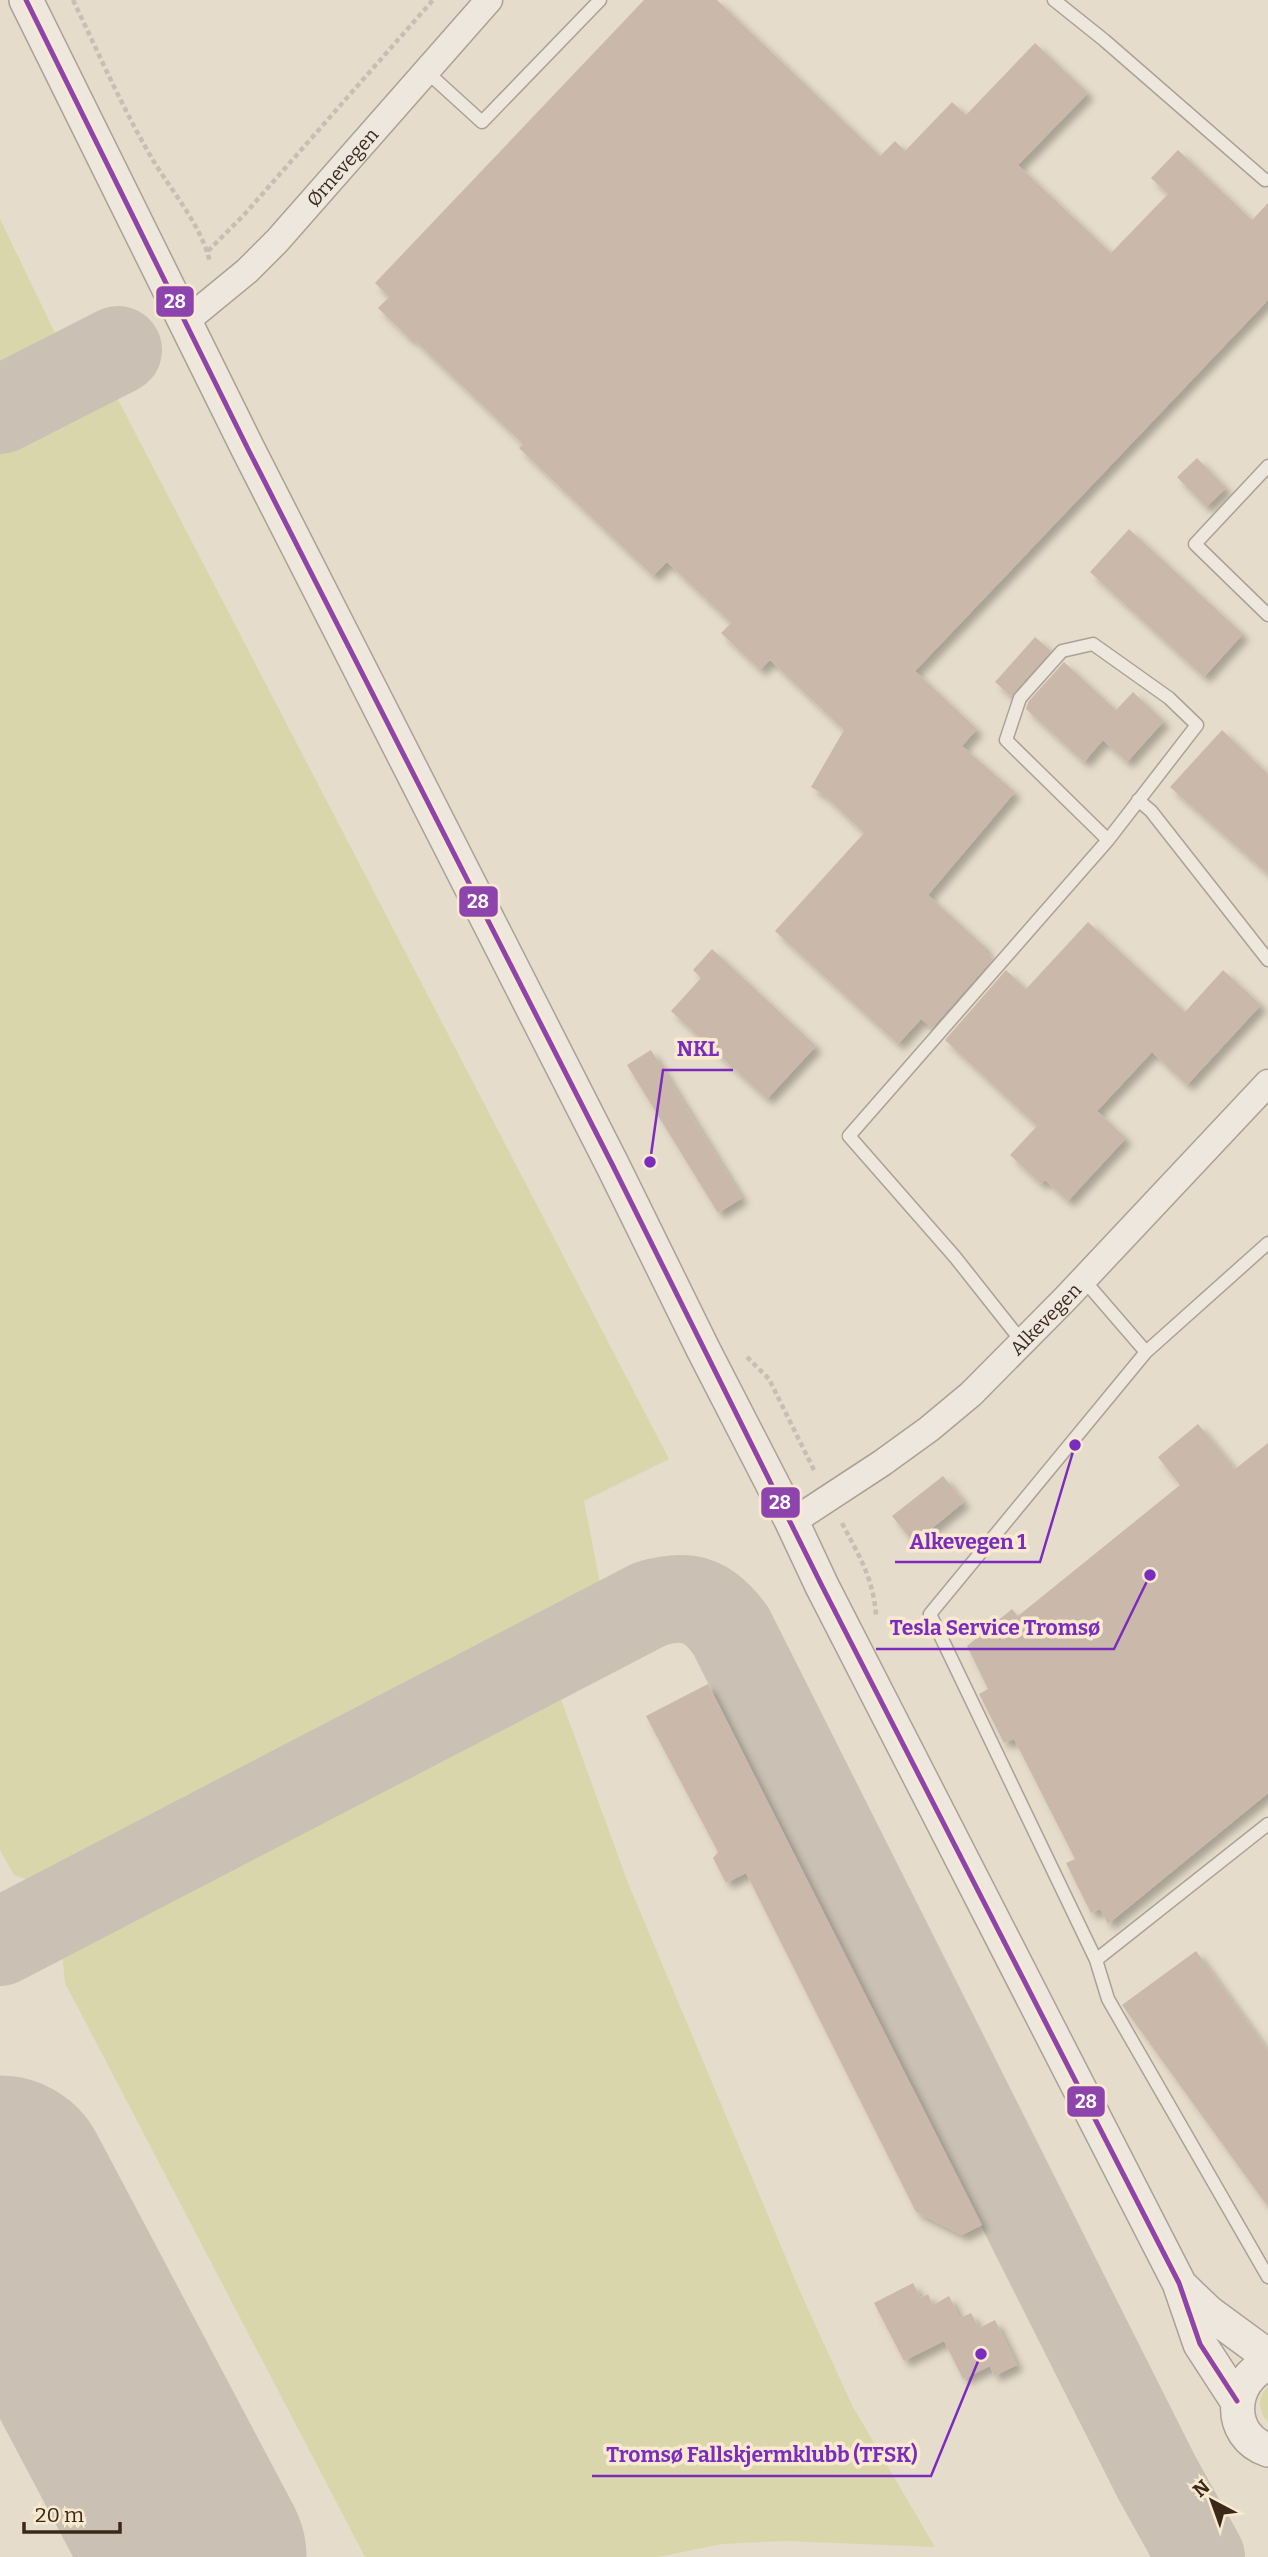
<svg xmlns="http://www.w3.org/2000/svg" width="1268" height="2557" font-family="Bitter,serif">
	<defs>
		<filter id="shadow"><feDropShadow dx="6" dy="6" stdDeviation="3.5" flood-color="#0004"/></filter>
	</defs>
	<rect width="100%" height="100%" fill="#e6dccb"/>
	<!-- green -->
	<path fill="#d9d6ac" d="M 0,219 L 58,339 L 0,369 Z
		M 114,392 L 669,1459 L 584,1501 L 602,1593 L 43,1885 L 14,1875 L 0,1850 L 0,447 Z
		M 554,1680 L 628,1883 L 802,2296 L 853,2407 L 935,2547 L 785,2541 L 722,2544 L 658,2557 L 365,2557 L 65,1983 L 62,1952 L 82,1926 Z
		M 1268,2387 L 1268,2422 C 1258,2411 1257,2397 1268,2387 Z"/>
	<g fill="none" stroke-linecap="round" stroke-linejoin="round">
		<!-- taxiway -->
		<path stroke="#cac1b4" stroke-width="88" d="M 0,410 L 118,350
			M 0,1942 L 650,1604 C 688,1593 708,1599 731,1631 L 1157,2478 L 1201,2557
			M 0,2262 L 41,2288 L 73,2324"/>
		<!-- runway -->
		<path stroke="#cac1b4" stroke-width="219" d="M 0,2185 L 197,2557"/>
	</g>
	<!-- building -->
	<path fill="#cab9ab" filter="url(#shadow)" d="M 644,0 L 717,0 L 880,156 L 895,141 L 905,151 L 952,102 L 966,115 L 1035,43 L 1088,93 L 1018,165 L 1111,253 L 1168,194 L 1151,178 L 1178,150 L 1252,220 L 1268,203 L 1268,300 L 915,671 L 977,729 L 962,746 L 1015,792 L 928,895 L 986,948 L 984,951 L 993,959 L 932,1028 L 921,1019 L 898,1044 L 775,931 L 864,833 L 824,795 L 811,787 L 844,730 L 770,660 L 760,670 L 721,633 L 731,623 L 667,562 L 653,576 L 519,448 L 523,444 L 411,337 L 410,339 L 378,308 L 389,297 L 375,283 Z
		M 1197,458 L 1226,488 L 1206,507 L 1177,477 Z
		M 1129,529 L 1243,634 L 1204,677 L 1090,572 Z
		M 1035,637 L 1051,651 L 1011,696 L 995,682 Z
		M 1064,662 L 1116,710 L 1133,692 L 1164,721 L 1127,762 L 1103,740 L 1084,762 L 1026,709 L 1028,702 Z
		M 1222,730 L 1268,774 L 1268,874 L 1170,787 Z
		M 1088,922 L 1185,1012 L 1223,970 L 1261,1005 L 1187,1085 L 1152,1052 L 1097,1111 L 1126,1138 L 1068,1201 L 1045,1180 L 1041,1184 L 1010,1155 L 1037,1126 L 945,1040 L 1006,970 L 1026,989 Z
		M 712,949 L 816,1046 L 767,1099 L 671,1011 L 701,978 L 693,970 Z
		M 651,1050 L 742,1198 L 718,1213 L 627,1065 Z
		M 1198,1424 L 1235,1469 L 1268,1443 L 1268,1793 L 1108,1924 L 1100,1909 L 1091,1913 L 1066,1863 L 1075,1859 L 1014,1739 L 1004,1743 L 979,1694 L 988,1689 L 967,1646 L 1012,1609 L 1018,1616 L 1180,1485 L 1158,1457 Z
		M 943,1476 L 964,1502 L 914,1543 L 892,1516 Z
		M 708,1684 L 982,2225 L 962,2235 L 916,2212 L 746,1873 L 726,1883 L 713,1858 L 718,1852 L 646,1716 Z
		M 1196,1951 L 1268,2051 L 1268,2207 L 1122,2005 Z
		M 913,2283 L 921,2298 L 928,2294 L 933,2305 L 949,2296 L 960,2318 L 971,2313 L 979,2328 L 995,2320 L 1017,2365 L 994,2376 L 990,2366 L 963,2379 L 944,2341 L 904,2361 L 874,2303 Z"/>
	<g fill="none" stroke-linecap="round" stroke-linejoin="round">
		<!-- service casing -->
		<g stroke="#aba194" stroke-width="15">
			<path id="service" d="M 1054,0 L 1104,40 L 1265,180
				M 427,72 L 482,122 L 600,0
				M 1268,466 L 1195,544 L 1268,615
				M 1138,800 L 1151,811 L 1268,960
				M 1083,1279 L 1146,1352 L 930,1614 L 1096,1960 L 1108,1999 L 1268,2277
				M 1023,1343 L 955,1257 L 849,1136 L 1108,840 L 1197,725 L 1169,698 L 1093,644 L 1062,651 L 1020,698 L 1006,740 L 1108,840
				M 1146,1352 L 1268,1243
				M 1096,1960 L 1268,1824"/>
		</g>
		<!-- minor casing -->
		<g stroke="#aba194" stroke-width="29">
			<g id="minor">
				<path id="s1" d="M 186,321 L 247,271 L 277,241 L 489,0"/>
				<path id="s2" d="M 792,1522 L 882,1463 L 929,1429 L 971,1394 L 1066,1298 L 1268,1083"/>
			</g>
		</g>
		<!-- tertiary casing -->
		<g stroke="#aba194" stroke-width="36">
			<path id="tertiary" d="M 26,0 L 248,449 L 613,1166 L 703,1349 L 792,1522 L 822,1586 L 1179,2283 L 1200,2344 L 1237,2401
				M 1183,2288 L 1208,2312 L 1268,2356
				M 1268,2364 C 1229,2380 1226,2436 1268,2450"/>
		</g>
		<!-- path -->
		<path stroke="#c7beb4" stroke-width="4.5" stroke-dasharray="5 3.5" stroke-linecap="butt" d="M 73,0 C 98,52 121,105 150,155 C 170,190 200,222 210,262
			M 208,251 L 243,216 L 433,0
			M 747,1357 L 769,1379 L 815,1472
			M 842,1523 C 859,1556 873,1577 876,1615"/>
		<!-- service -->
		<use href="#service" stroke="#eee7dd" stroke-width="12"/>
		<!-- minor -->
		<use href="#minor" stroke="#eee7dd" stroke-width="26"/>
		<!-- tertiary -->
		<use href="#tertiary" stroke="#eee7dd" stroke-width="33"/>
		<!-- bus-1 casing -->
		<g stroke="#f9eacf" stroke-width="10">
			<path id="bus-1" d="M 26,0 L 248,449 L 613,1166 L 822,1586 L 1179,2283 L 1200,2344 L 1237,2401"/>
		</g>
		<!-- bus-1 -->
		<use href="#bus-1" stroke="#8e44ad" stroke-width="5"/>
	</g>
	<g text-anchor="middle" stroke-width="7" stroke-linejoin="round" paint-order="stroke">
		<!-- street labels -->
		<g font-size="19" fill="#3b281b" stroke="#f9eacf">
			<text dy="7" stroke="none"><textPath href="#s1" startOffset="220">Ørnevegen</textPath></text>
			<text dy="7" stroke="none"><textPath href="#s2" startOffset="326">Alkevegen</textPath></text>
		</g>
	</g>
	<!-- callouts -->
	<path fill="none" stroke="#7b2cbf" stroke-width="2.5" d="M650 1162L663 1070H733M1075 1445L1040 1562H895M1150 1575L1114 1649H876M981 2354L931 2476H592"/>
	<g fill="#7b2cbf" stroke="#f9eacf" stroke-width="2.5">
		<circle cx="650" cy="1162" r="7"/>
		<circle cx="1075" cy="1445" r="7"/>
		<circle cx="1150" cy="1575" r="7"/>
		<circle cx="981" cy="2354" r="7"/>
	</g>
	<g font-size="21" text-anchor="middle" font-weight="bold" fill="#7b2cbf" stroke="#f9eacf" stroke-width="7" stroke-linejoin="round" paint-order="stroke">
		<text x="698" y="1056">NKL</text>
		<text x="968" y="1549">Alkevegen 1</text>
		<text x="995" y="1635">Tesla Service Tromsø</text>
		<text x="762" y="2462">Tromsø Fallskjermklubb (TFSK)</text>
	</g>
	<g stroke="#f9eacf" stroke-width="2.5">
		<rect x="155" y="285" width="40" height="33" rx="7" fill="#8e44ad"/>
		<rect x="458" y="885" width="41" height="33" rx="7" fill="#8e44ad"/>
		<rect x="760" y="1486" width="41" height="33" rx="7" fill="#8e44ad"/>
		<rect x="1066" y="2085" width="40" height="33" rx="7" fill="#8e44ad"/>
	</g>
	<g font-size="19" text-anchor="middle" font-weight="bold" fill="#fff">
		<text x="175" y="308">28</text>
		<text x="478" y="908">28</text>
		<text x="780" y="1509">28</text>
		<text x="1086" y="2108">28</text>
	</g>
	<!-- north arrow -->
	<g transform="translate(1212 2501) rotate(319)" stroke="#f9eacf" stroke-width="5" paint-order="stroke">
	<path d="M0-5L12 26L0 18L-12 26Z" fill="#3b281b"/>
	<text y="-10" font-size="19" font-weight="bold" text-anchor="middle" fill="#3b281b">N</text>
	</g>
	<!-- scale -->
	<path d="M24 2522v10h96v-10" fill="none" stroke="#3b281b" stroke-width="3.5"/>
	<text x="35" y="2522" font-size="21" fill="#3b281b" stroke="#f9eacf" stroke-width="5" paint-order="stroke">20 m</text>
</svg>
